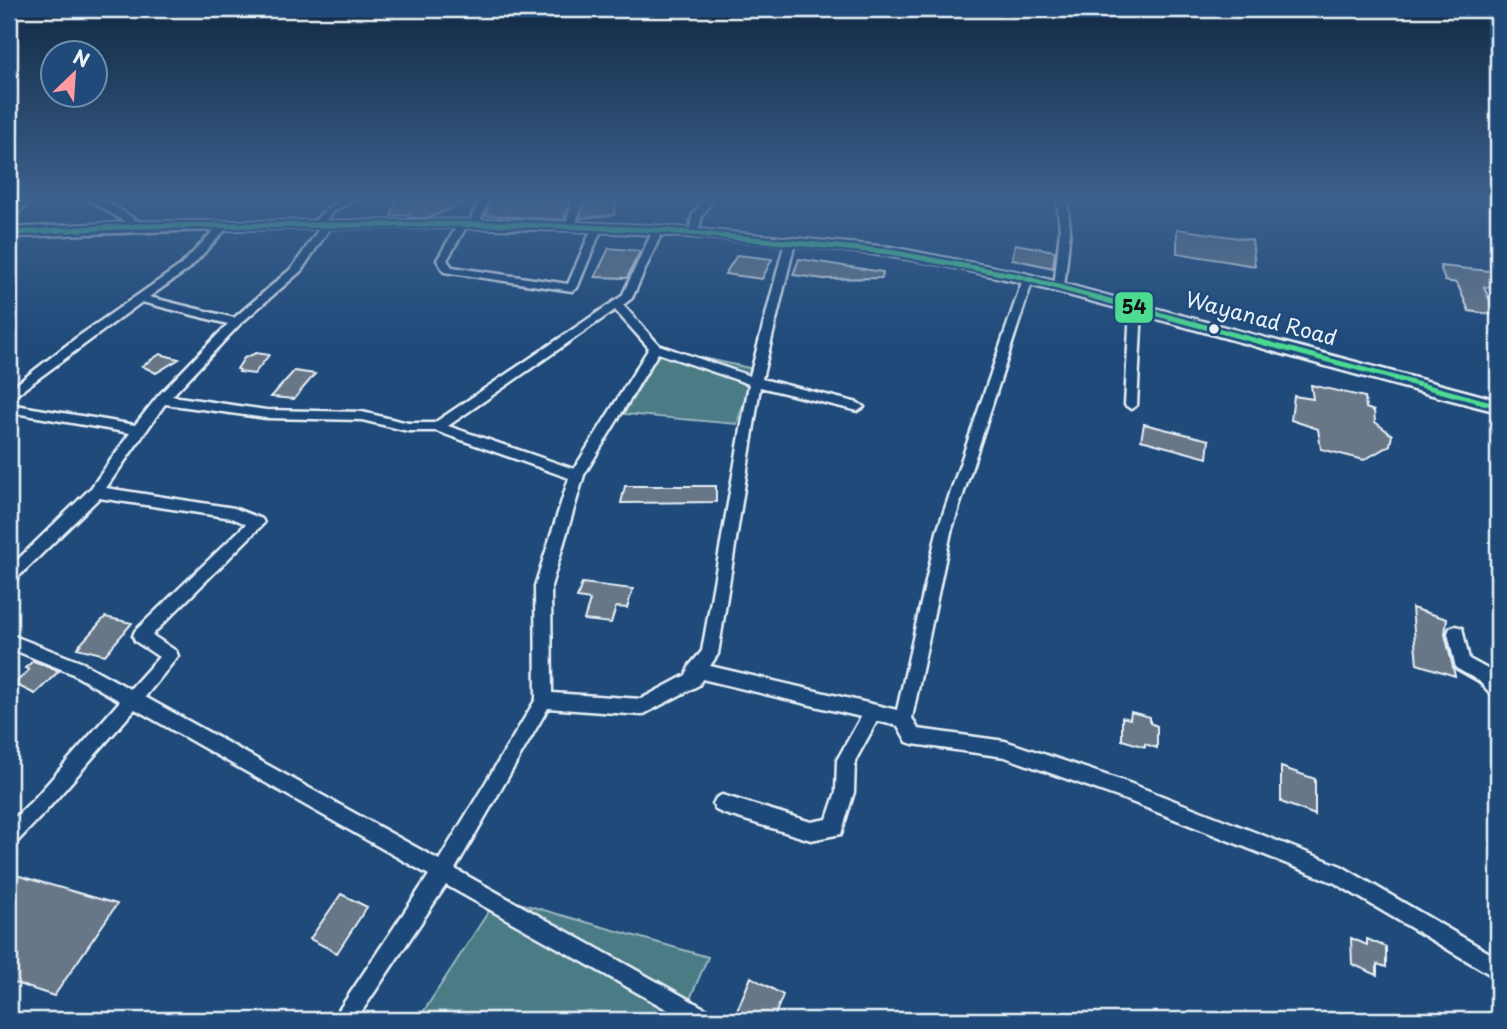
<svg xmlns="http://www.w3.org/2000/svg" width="1507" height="1029" font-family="'Playpen Sans',sans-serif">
	<rect width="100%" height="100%" fill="#1f4a7a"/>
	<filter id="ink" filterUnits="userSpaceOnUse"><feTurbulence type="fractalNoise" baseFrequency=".0143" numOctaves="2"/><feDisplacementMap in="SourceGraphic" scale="14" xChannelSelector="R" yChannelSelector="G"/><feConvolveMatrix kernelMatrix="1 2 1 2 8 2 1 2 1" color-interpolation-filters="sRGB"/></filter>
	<g filter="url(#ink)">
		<!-- green -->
		<path fill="#4c7c86" stroke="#9ab6bf" stroke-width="2" d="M 662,349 L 754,369 L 737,424 L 624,414 Z
			M 498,897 L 708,957 L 681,1020 L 418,1020 Z"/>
		<!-- building -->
		<path fill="#687787" stroke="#e8f1f8" stroke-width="2" d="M 397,199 L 470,199 L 470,200 L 429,218 L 408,218 L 409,215 L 391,216 Z
			M 492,199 L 570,199 L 564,220 L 485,215 Z
			M 585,202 L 616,202 L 614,215 L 580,218 Z
			M 1177,229 L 1252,240 L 1255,266 L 1177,253 Z
			M 1015,244 L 1055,251 L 1053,268 L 1012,259 Z
			M 609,248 L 640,251 L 627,278 L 595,277 Z
			M 737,255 L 772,259 L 762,279 L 725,274 Z
			M 799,259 L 883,272 L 882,278 L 824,279 L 793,275 Z
			M 1440,266 L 1498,272 L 1498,289 L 1484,287 L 1496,315 L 1469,311 L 1457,283 L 1445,281 Z
			M 256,353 L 269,355 L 254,374 L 239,372 L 240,370 L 237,369 L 244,358 Z
			M 160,354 L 179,359 L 156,373 L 142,366 Z
			M 294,371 L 315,374 L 294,399 L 271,397 Z
			M 1311,385 L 1365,397 L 1366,408 L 1374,411 L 1375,422 L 1392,435 L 1390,445 L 1364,460 L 1321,449 L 1318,429 L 1291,420 L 1294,396 L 1313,399 Z
			M 1144,424 L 1209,440 L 1207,458 L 1141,440 Z
			M 625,486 L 716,486 L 716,502 L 621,503 Z
			M 582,583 L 633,589 L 627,608 L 616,607 L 611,623 L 584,620 L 590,600 L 577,598 Z
			M 1412,608 L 1447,619 L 1445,634 L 1455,676 L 1417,664 Z
			M 105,617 L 132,623 L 105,655 L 77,648 Z
			M 33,661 L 59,671 L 35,694 L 14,684 L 29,670 L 25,668 Z
			M 1131,712 L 1150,717 L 1150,723 L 1157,726 L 1157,748 L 1145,744 L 1145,747 L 1122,740 L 1122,717 L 1130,719 Z
			M 1281,767 L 1315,779 L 1315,815 L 1281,802 Z
			M 9,873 L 117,904 L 54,996 L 9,981 Z
			M 341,894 L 367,907 L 337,953 L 310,939 Z
			M 1351,938 L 1367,945 L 1367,939 L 1386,947 L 1386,967 L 1377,964 L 1377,975 L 1352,964 Z
			M 751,977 L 783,995 L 773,1020 L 733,1020 Z"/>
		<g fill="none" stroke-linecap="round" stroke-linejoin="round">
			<!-- minor casing -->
			<g stroke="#e8f1f8" stroke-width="5">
				<path id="minor" d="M 21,199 L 31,199 L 12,220 L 9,221 L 9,212 Z
					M 344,199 L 355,199 L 334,211 L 320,227 L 312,227 L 312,223 L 328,207 Z
					M 472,199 L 485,199 L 488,201 L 479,224 L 474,227 L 469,224 L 478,202 Z
					M 573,199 L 583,199 L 575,227 L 570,230 L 565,227 Z
					M 704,199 L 713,199 L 702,216 L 698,233 L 689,235 L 692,216 Z
					M 1057,199 L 1067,199 L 1070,230 L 1064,288 L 1059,291 L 1054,288 L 1060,230 Z
					M 463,221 L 468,224 L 447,260 L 452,267 L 568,284 L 592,228 L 597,225 L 602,228 L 577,288 L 572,291 L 444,272 L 437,260 L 458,224 Z
					M 323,223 L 332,225 L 301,271 L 240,324 L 172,396 L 266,410 L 362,412 L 408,423 L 434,423 L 622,296 L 653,230 L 658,227 L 663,230 L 632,298 L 623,305 L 659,345 L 750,376 L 785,242 L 794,240 L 795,242 L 762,379 L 858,403 L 864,407 L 858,411 L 760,387 L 718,654 L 710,666 L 897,710 L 937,532 L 1023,279 L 1028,276 L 1032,277 L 1033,279 L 951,532 L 912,718 L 918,729 L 1005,741 L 1129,783 L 1341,866 L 1498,958 L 1498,979 L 1335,883 L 1129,801 L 1005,757 L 913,744 L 907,742 L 898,726 L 877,721 L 855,761 L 854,792 L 841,834 L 811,840 L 722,813 L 716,810 L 713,804 L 716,798 L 722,795 L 811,822 L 827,819 L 836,792 L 837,760 L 861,717 L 702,679 L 699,685 L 642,715 L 548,708 L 455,869 L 713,1013 L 716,1020 L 686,1020 L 446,885 L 356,1020 L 334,1020 L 337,1013 L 429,875 L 135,709 L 46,811 L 16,843 L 9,845 L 9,823 L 34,799 L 120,701 L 71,673 L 9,648 L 9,634 L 83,663 L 130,689 L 159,657 L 135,641 L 133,636 L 135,631 L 246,524 L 232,518 L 99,498 L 14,581 L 9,583 L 9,568 L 91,488 L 130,433 L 9,412 L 9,404 L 135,425 L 158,396 L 228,324 L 142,302 L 9,400 L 9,390 L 76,338 L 181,265 L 219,225 L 228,227 L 189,269 L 149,297 L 234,318 L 293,267 ZM 615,310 L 649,348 L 574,469 L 448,426 ZM 658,353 L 749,384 L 702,651 L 690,665 L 686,675 L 641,699 L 552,693 L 551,586 L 584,475 ZM 165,404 L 266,418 L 362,420 L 408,431 L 436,431 L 569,478 L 535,586 L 536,699 L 439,860 L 145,697 L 178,656 L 176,651 L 152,635 L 264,523 L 262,519 L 234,508 L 106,488 Z
					M 1136,305 L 1142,308 L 1137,405 L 1131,409 L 1125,405 L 1130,308 Z
					M 1456,626 L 1462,628 L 1469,659 L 1491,671 L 1498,679 L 1498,697 L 1492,695 L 1479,681 L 1456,668 L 1448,633 L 1450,628 Z"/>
			</g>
			<!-- tertiary casing -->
			<g stroke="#e8f1f8" stroke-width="5">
				<path id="tertiary" d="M 88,199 L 102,199 L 146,226 L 144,229 L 136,229 Z"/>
			</g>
			<!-- primary casing -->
			<g stroke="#e8f1f8" stroke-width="5">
				<path id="primary" d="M 506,220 L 658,226 L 890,247 L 1023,273 L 1498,400 L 1498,412 C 1378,382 1259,347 1139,314 C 1057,292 973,268 888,256 C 597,218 301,225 9,237 L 9,228 L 140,222 Z"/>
			</g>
			<!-- minor -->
			<use href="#minor" fill="#1f4a7a" fill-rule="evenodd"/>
			<!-- tertiary -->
			<use href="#tertiary" fill="#1f4a7a" fill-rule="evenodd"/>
			<!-- primary -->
			<use href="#primary" fill="#1f4a7a" fill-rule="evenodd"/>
			<!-- bus-1-far1 casing -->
			<g stroke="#1f4a7a" stroke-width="10">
				<path id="bus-1-far1" d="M 9,233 L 140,226 L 506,224 L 658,230 L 890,252 L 1017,276 L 1498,406"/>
			</g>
			<!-- bus-1 casing -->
			<g stroke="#1f4a7a" stroke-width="12">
				<path id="bus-1" d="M 1493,405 L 1498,406"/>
			</g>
			<!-- bus-1-far1 -->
			<use href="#bus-1-far1" stroke="#4ddb92" stroke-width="5"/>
			<!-- bus-1 -->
			<use href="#bus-1" stroke="#4ddb92" stroke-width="7"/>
		</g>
	</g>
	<!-- sky -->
	<linearGradient id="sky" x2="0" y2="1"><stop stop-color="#112943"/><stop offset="0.58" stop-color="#3c608d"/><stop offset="1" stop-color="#3c608d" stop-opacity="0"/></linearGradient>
	<rect width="1507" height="343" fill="url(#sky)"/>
	<!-- markers -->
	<circle fill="#e8f1f8" stroke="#1f4a7a" stroke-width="2.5" cx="1214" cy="329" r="6"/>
	<g text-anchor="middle" stroke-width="5" stroke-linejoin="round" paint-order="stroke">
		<!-- far-street labels -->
		<g font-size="21" fill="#e8f1f8" stroke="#1f4a7a">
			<text transform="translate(1261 319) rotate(15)" y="7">Wayanad Road</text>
		</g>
	</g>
	<rect stroke="#1f4a7a" stroke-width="2.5" x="1114" y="291" width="40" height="33" rx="7" fill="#4ddb92"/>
	<g font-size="19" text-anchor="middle" font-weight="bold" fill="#111">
		<text x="1134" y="314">54</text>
	</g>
	<!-- margin -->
	<rect width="1507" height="1029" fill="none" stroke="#1f4a7a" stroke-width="35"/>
	<rect x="18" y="18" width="1472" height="994" fill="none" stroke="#e8f1f8" stroke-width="2.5" filter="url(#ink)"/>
	<!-- north arrow -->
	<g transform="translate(74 74) rotate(25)"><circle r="33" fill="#1f4a7a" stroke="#6f8dac" stroke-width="2"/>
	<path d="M0-5L12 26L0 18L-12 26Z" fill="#ff9aa2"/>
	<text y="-10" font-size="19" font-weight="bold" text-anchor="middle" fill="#e8f1f8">N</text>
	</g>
</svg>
